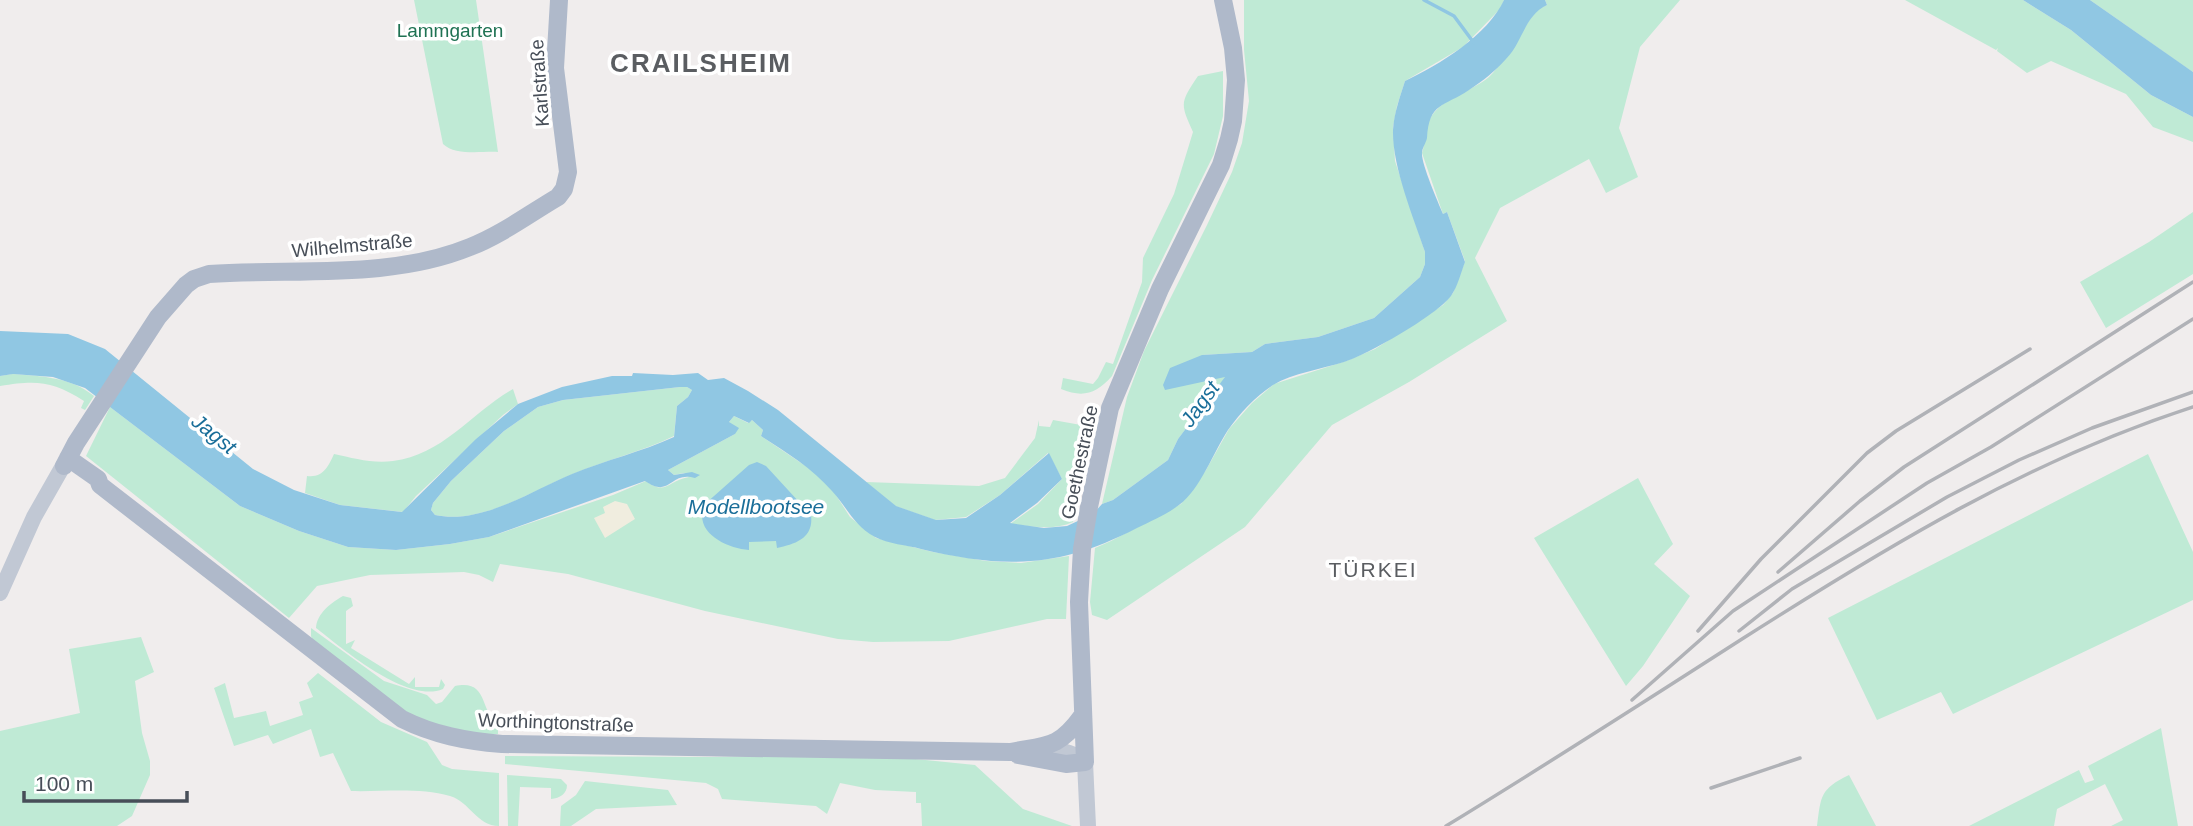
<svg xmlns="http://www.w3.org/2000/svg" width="2193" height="826" font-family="Arial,sans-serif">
	<rect width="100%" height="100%" fill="#f0eded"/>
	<!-- green -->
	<path fill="#bfead5" d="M 414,0 L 476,0 L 498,152 C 482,151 455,156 443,144 Z
		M 1244,0 L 1504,0 L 1500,9 L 1463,47 L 1405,81 L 1397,106 L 1393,127 L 1395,161 L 1425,252 L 1425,264 L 1420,277 L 1374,318 L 1318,337 L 1265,344 L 1252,352 L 1202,355 L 1226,377 L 1178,439 L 1168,460 L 1113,500 L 1102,504 L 1127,397 L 1144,351 L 1207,225 L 1232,172 L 1242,143 L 1249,101 L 1244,50 Z
		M 1545,0 L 1680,0 L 1640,47 L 1619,128 L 1638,177 L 1606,193 L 1589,159 L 1500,208 L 1475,258 L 1507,321 L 1409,382 L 1332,425 L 1245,527 L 1107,620 L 1092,615 L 1090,602 L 1095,548 L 1111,541 L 1181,504 L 1206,470 L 1229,429 L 1252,403 L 1274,384 L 1346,361 L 1375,349 L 1443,305 L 1453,293 L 1465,261 L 1447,212 L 1443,214 L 1422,153 C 1426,141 1424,128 1431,117 C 1443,97 1471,92 1489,77 C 1503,64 1524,28 1536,10 L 1547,5 Z
		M 1905,0 L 2023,0 L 2071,30 L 2151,95 L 2193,117 L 2193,142 L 2153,127 L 2126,94 L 2051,61 L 2027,73 L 1997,51 L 1998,48 L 1996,50 Z
		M 2090,0 L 2193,0 L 2193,72 L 2181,64 Z
		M 1223,71 L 1223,116 L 1214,154 L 1152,280 L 1112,376 C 1096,394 1083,398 1061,389 L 1063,378 L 1093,384 L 1098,378 L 1106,362 L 1113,364 L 1142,282 L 1143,258 L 1174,194 L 1193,132 C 1180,103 1180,103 1198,76 Z
		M 2193,212 L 2193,274 L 2106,328 L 2080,282 L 2149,242 Z
		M 12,374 C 41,376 71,377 94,396 L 85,410 L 81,408 L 84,401 C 52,381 37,380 0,386 L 0,376 Z
		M 680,387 L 687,387 L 692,390 L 688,397 L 677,406 L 674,436 C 641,452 606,460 573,474 C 531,491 482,525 435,515 L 431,510 L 433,503 L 451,481 L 504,431 L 538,407 L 563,400 Z
		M 513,389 L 518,404 L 503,415 L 416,496 L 403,512 L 340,505 L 305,493 L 307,476 C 323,478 328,467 334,454 C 353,458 373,464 393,461 C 443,455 472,412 513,389 Z
		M 110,407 L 240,506 L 299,531 L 348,547 L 396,550 L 450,544 L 489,537 L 613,495 L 646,481 C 666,496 667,481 689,477 L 684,473 L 674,475 L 668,470 L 735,434 L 729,422 L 734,416 L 748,423 L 752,420 L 763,430 L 761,436 L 813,471 L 834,492 L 850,517 L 876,538 L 933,552 L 986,561 L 1021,563 L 1069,556 L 1066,619 L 1047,619 L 949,641 L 873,642 L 838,639 L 705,611 L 568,574 L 500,564 L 493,582 L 479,575 L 464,572 L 370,575 L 317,586 L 289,618 L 86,456 Z
		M 1039,420 L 1039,426 L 1050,427 L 1053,420 L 1081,425 L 1090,432 L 1073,522 C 1054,531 1030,526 1010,524 L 1038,504 L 1062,479 L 1048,453 L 1000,495 L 966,517 L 935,520 L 895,506 L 866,482 L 979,486 L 1005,478 L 1035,438 Z
		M 2148,454 L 2193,552 L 2193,600 L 1953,714 L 1941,692 L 1877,720 L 1828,618 Z
		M 1638,478 L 1673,544 L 1654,564 L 1690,596 L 1643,666 L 1626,686 L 1534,538 Z
		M 343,596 L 351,598 L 353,606 L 346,611 L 346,644 L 355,640 L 351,648 L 409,684 L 415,677 L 415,687 L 439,687 L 441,679 L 445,685 L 443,689 C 407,704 343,649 316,628 C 317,613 331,603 343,596 Z
		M 311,628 L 384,681 L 427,695 L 436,704 L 442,702 L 455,686 C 489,679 479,711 498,724 L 498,734 L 475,734 L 425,721 L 404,711 L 313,641 L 311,636 Z
		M 141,637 L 154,672 L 135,681 L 142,733 L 150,761 L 150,775 L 132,816 L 117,826 L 0,826 L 0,731 L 80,713 L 69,649 Z
		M 318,673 L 381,722 L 427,742 L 442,765 L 452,769 L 499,773 L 499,826 C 477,826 470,802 450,796 C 419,787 382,792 351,791 L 333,753 L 320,757 L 311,729 L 273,744 L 268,735 L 234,746 L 214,688 L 225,683 L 234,718 L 266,711 L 270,726 L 303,715 L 299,702 L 313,697 L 307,683 Z
		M 2161,728 L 2178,826 L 2111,826 L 2123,820 L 2105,784 L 2057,809 L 2054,826 L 1969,826 L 2079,770 L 2085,783 L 2094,780 L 2088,766 Z
		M 866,754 L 975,765 L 1023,809 L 1072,826 L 922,826 L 921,803 L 916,803 L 916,792 L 875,790 L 840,783 L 827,814 L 816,806 L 722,799 L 718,789 L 706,783 L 505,764 L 505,756 L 713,757 Z
		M 507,775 L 561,779 L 567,785 C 567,794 560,798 551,799 L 551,788 L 520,787 L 518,826 L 508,826 Z
		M 1849,775 L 1876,826 L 1817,826 C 1821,796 1820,789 1849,775 Z
		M 585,781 L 668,790 L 677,805 L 596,809 L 571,826 L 560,826 L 561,806 L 576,795 Z"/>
	<!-- sand -->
	<path fill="#f0eddf" d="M 615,501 L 627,504 L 635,519 L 605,538 L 594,518 L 605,513 L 603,507 Z"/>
	<!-- water -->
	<path fill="#90c7e3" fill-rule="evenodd" d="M 1504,0 L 1545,0 L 1547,5 C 1524,16 1523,42 1506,59 C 1495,71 1483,81 1469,90 C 1444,107 1429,102 1427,138 C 1426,143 1422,148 1422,153 C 1421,163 1438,202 1443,214 L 1447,212 L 1465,262 C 1461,272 1458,286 1451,296 C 1437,315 1367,355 1344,362 C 1322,369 1293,373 1273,385 C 1257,395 1239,414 1228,430 C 1214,451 1200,490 1179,505 C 1166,515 1151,521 1137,528 C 1060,568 1005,569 921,549 C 907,545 888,544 875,537 C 853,525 847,507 832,491 C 812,468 786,452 761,436 L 763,430 L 752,420 L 749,423 L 734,416 L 729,422 L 739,428 L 735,434 L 668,470 L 674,475 L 692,472 L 700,475 L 695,478 C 669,471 671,499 645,481 L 489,537 L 450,544 L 396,550 L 348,547 L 299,531 L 240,506 L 85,388 L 53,377 L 13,374 L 0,376 L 0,331 L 68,334 L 105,349 L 253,469 L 294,490 L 340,505 L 402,512 L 476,439 L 518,404 L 562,387 L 612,376 L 632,376 L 633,373 L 673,375 L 698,373 L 708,380 L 724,378 L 748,391 L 778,410 L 896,506 L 936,520 L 966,518 L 1000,495 L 1049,453 L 1062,479 L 1037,503 L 1010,523 L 1044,528 L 1067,526 L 1093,514 L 1102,504 L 1113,500 L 1168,460 L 1178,439 L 1225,377 L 1165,390 L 1163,385 L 1170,368 L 1202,355 L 1252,352 L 1265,344 L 1318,337 L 1374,318 L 1420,277 L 1425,264 L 1425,252 C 1413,216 1392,166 1393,130 C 1394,113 1400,97 1405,81 C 1439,65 1488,35 1504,0 ZM 680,387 L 687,387 L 692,390 L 688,397 L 677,406 L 674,437 C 641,452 606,460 572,474 C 531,491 481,525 435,515 L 431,510 L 433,503 L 451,481 L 504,431 L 538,407 L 563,400 Z
		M 2023,0 L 2090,0 L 2193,72 L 2193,117 L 2151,95 L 2071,30 Z
		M 757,462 L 766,466 L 811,515 C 814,538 796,544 777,548 L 776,541 L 749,542 L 749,550 C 726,548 692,532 705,504 L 749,465 Z"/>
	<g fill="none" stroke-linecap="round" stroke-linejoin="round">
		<!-- stream -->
		<path stroke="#90c7e3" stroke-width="3.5" d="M 1424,0 L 1454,16 L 1474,43"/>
		<!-- secondary -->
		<path stroke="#c1c8d4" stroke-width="16" d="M 0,593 L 34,517 L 63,466
			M 1040,748 C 1058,751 1072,750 1085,762 L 1088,826"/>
		<!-- primary -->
		<path stroke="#afb9ca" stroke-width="18" d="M 68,458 L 98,479 L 100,485 L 402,719 C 434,735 466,741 502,744 L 1010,752 C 1047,745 1058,749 1082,716
			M 64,466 L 76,443 L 158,317 L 186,285 L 194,279 L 209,274 C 295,268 389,280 470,247 C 501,235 529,214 558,197 L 564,189 L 568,172 L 555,68 L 559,0
			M 1018,755 L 1066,764 L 1085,762 L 1079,602 L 1082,549 L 1089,507 L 1110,408 L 1160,289 L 1221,165 L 1229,139 L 1233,121 L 1236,80 L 1233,48 L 1223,0"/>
		<!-- rail -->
		<path stroke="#b0b2b7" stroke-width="3.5" d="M 1778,572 L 1860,501 L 1904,467 L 2193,282
			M 1698,631 L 1761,559 L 1867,453 L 1896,431 L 2030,349
			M 1739,631 L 1792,589 L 1947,497 L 2019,460 L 2092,428 L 2193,392
			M 1632,700 L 1733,611 L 1927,483 L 1991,447 L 2193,319
			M 1711,788 L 1800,758
			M 1446,826 C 1546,765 1644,702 1742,639 C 1888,546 2027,461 2193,407"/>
	</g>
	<g text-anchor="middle" stroke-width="7" stroke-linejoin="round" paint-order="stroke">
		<!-- park labels -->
		<g font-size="19" fill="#1f7253" stroke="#fff">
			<text x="450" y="37">Lammgarten</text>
		</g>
		<!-- street labels -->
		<g font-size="19" fill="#474e58" stroke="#fff">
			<text transform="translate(539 83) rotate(-94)" y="7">Karlstraße</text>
			<text transform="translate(352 245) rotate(-5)" y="7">Wilhelmstraße</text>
			<text transform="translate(1079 462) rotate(-78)" y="7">Goethestraße</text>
			<text transform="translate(556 722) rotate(2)" y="7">Worthingtonstraße</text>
		</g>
		<!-- water labels -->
		<g font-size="21" font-style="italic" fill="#1a6e99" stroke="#fff">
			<text transform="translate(1200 404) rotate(-54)" y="7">Jagst</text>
			<text transform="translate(214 434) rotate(39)" y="7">Jagst</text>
			<text x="756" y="514">Modellbootsee</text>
		</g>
		<!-- neighbourhood labels -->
		<g font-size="21" letter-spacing="2" fill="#5a5d61" stroke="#fff">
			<text x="1373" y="577">TÜRKEI</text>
		</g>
		<!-- district labels -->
		<g font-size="26" font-weight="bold" letter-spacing="2" fill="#5a5d61" stroke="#fff">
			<text x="701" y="72">CRAILSHEIM</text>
		</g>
	</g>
	<!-- scale -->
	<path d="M24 791v10h163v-10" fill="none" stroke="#474e58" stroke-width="3.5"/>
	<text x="35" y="791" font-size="21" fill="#474e58" stroke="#ffffff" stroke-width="5" paint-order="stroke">100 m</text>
</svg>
